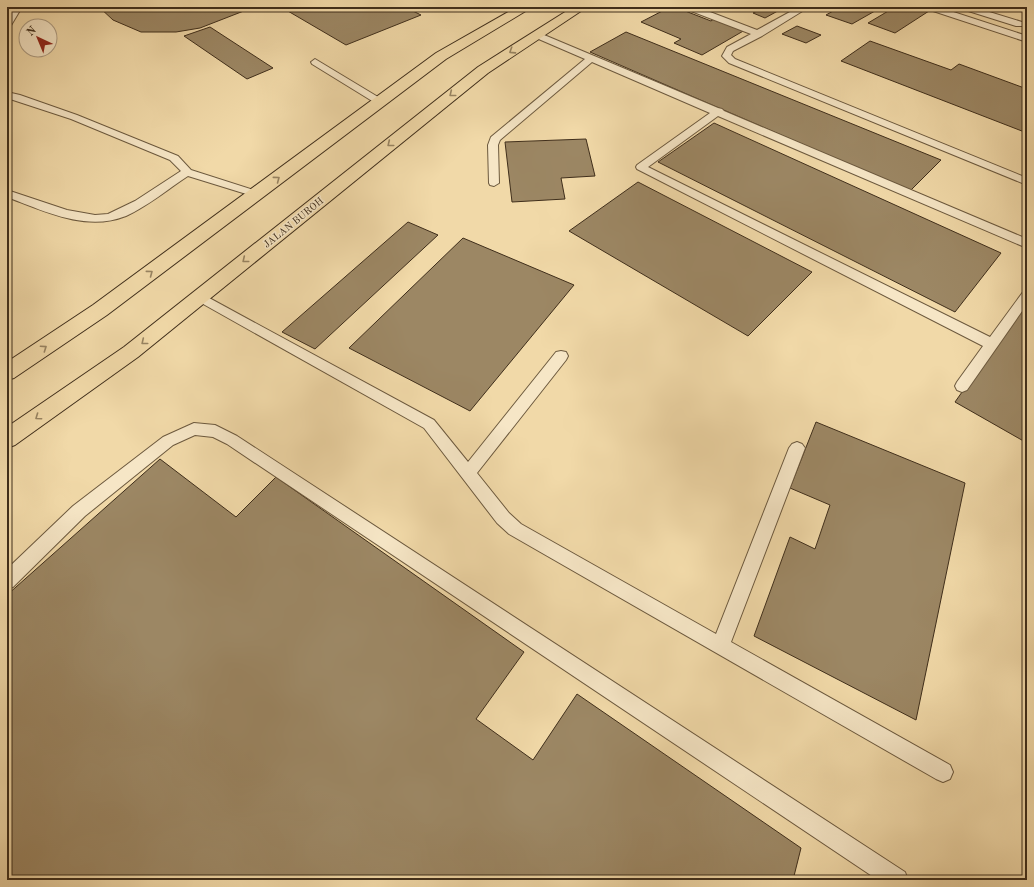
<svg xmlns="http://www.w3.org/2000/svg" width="1034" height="887" font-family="'Old Standard TT',serif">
	<rect width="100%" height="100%" fill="#f1d9a8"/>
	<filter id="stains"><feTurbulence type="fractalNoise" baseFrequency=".005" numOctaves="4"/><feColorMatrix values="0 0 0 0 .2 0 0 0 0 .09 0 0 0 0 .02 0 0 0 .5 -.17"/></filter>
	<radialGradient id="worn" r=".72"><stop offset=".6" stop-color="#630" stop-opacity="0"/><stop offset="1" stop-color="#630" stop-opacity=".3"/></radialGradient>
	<!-- building -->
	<path fill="#9c8764" stroke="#3f2e1b" d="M 99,7 L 254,7 L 200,28 L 176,32 L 141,32 L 113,20 Z
		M 281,7 L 423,7 L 413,11 L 421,15 L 346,45 Z
		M 670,7 L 675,7 L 711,21 L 715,18 L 745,30 L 702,55 L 674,43 L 681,39 L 641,22 Z
		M 747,7 L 785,7 L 765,18 L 753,13 L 757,11 Z
		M 840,7 L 882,7 L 852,24 L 826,15 Z
		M 895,7 L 917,7 L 929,11 L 895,33 L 868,23 Z
		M 797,26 L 821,35 L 806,43 L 782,34 Z
		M 210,27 L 273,68 L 247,79 L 184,36 Z
		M 626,32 L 941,160 L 910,191 L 590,52 Z
		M 870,41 L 951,70 L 959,64 L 1027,89 L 1027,133 L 841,61 Z
		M 714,123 L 1001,253 L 955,312 L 658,162 Z
		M 586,139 L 595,176 L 561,178 L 565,199 L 512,202 L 505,142 Z
		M 638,182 L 812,272 L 748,336 L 569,231 Z
		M 408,222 L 438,235 L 315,349 L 282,332 Z
		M 463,238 L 574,285 L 470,411 L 349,348 Z
		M 1027,300 L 1027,443 L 955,402 Z
		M 816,422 L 965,483 L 916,720 L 754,636 L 790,537 L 815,549 L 830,505 L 790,488 Z
		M 160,459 L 236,517 L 276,477 L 524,652 L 476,719 L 533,760 L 577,694 L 801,848 L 793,880 L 7,880 L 7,595 Z"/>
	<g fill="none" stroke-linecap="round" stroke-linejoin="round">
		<!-- lane casing -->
		<g stroke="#6c593e" stroke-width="2">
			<path id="lane" d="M 14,7 L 22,7 L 10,27 L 7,27 L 7,18 Z
				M 691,7 L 697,7 L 757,30 L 799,7 L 809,7 L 762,36 L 733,51 L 731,55 L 735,59 L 1027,178 L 1027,185 L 729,63 L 722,56 L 727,47 L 751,34 L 691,11 Z
				M 926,7 L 938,7 L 1027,36 L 1027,42 L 927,9 Z
				M 961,7 L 973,7 L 1022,22 L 1023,24 L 1022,26 L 1016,26 L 962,9 Z
				M 537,32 L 718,108 L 722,109 L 724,111 L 1027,239 L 1027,248 L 718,116 L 648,167 L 990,337 L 1023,292 L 1027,291 L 1027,304 L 967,390 L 962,392 L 957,390 L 955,386 L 957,382 L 983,346 L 637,169 L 636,167 L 637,165 L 710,113 L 592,62 L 500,140 L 498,145 L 499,183 L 494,186 L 490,185 L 489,183 L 488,145 L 491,137 L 585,59 L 534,37 L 533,35 L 534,33 Z
				M 315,59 L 383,100 L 385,102 L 383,104 L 377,104 L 312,64 L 311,62 Z
				M 7,92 L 20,95 L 77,115 L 178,156 L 191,170 L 260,192 L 261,194 L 256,197 L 188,176 C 168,189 148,206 126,216 C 86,232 44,211 7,197 L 7,190 L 67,210 L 95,215 L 108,214 L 135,201 L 181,171 L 170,160 L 71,119 L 7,98 Z
				M 200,293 L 434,420 L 468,462 L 556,352 L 561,351 L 566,352 L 568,356 L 566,360 L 477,473 L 509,513 L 521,524 L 716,634 L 789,448 L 792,444 L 797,442 L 802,444 L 805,448 L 731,642 L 950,765 L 953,772 L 950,779 L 943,782 L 936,779 L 509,534 L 497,523 L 424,428 L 196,300 L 194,297 L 196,294 Z
				M 194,423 L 215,425 L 237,436 L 905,872 L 908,880 L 878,880 L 227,444 L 213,437 L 195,435 L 173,445 L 85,516 L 13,587 L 7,589 L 7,569 L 73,506 L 163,437 Z"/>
		</g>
		<!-- primary casing -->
		<g stroke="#3f2e1b" stroke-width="2">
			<path id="primary" d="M 517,7 L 531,7 L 529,9 L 446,59 L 107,315 L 14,378 L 7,380 L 7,362 L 93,305 L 436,53 Z
				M 573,7 L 587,7 L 488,73 L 138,357 L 15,445 L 7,448 L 7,427 L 124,347 L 478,67 Z"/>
		</g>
		<!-- lane -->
		<use href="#lane" fill="#f6e6c6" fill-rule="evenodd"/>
		<!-- primary -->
		<use href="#primary" fill="#f1d9a8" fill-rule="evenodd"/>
	</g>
	<!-- one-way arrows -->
	<defs><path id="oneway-chevron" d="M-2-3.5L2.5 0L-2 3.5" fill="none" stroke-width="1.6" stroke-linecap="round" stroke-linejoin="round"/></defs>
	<g stroke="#988462">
		<use href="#oneway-chevron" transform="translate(512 51) rotate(147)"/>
		<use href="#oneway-chevron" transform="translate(452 94) rotate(141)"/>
		<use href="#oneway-chevron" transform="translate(390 144) rotate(141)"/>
		<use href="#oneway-chevron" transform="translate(277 179) rotate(-37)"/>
		<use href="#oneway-chevron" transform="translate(245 260) rotate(141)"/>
		<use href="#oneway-chevron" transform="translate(150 273) rotate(-37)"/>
		<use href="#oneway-chevron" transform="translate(144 342) rotate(141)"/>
		<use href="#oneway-chevron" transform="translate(44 348) rotate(-34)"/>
		<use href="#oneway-chevron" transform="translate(38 417) rotate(145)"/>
	</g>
	<g text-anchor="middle" stroke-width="3" stroke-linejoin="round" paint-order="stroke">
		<!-- far-street labels -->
		<g font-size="10" fill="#3f2e1b" stroke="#f6e6c6">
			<text transform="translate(293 222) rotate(-39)" y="4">JALAN BUROH</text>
		</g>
	</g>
	<!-- margin -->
	<rect width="1034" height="887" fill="none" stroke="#f1d9a8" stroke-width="24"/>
	<rect x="8" y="8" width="1018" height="871" fill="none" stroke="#3f2e1b" stroke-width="2"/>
	<rect x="12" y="12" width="1010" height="863" fill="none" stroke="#3f2e1b"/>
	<!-- north arrow -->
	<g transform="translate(38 38) rotate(316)"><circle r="19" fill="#f6e6c6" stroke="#ad9c82"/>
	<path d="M0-3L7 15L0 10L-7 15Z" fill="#8f2418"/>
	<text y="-6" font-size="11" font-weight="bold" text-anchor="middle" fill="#3f2e1b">N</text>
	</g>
	<rect width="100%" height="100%" filter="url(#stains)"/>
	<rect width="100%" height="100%" fill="url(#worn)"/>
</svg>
